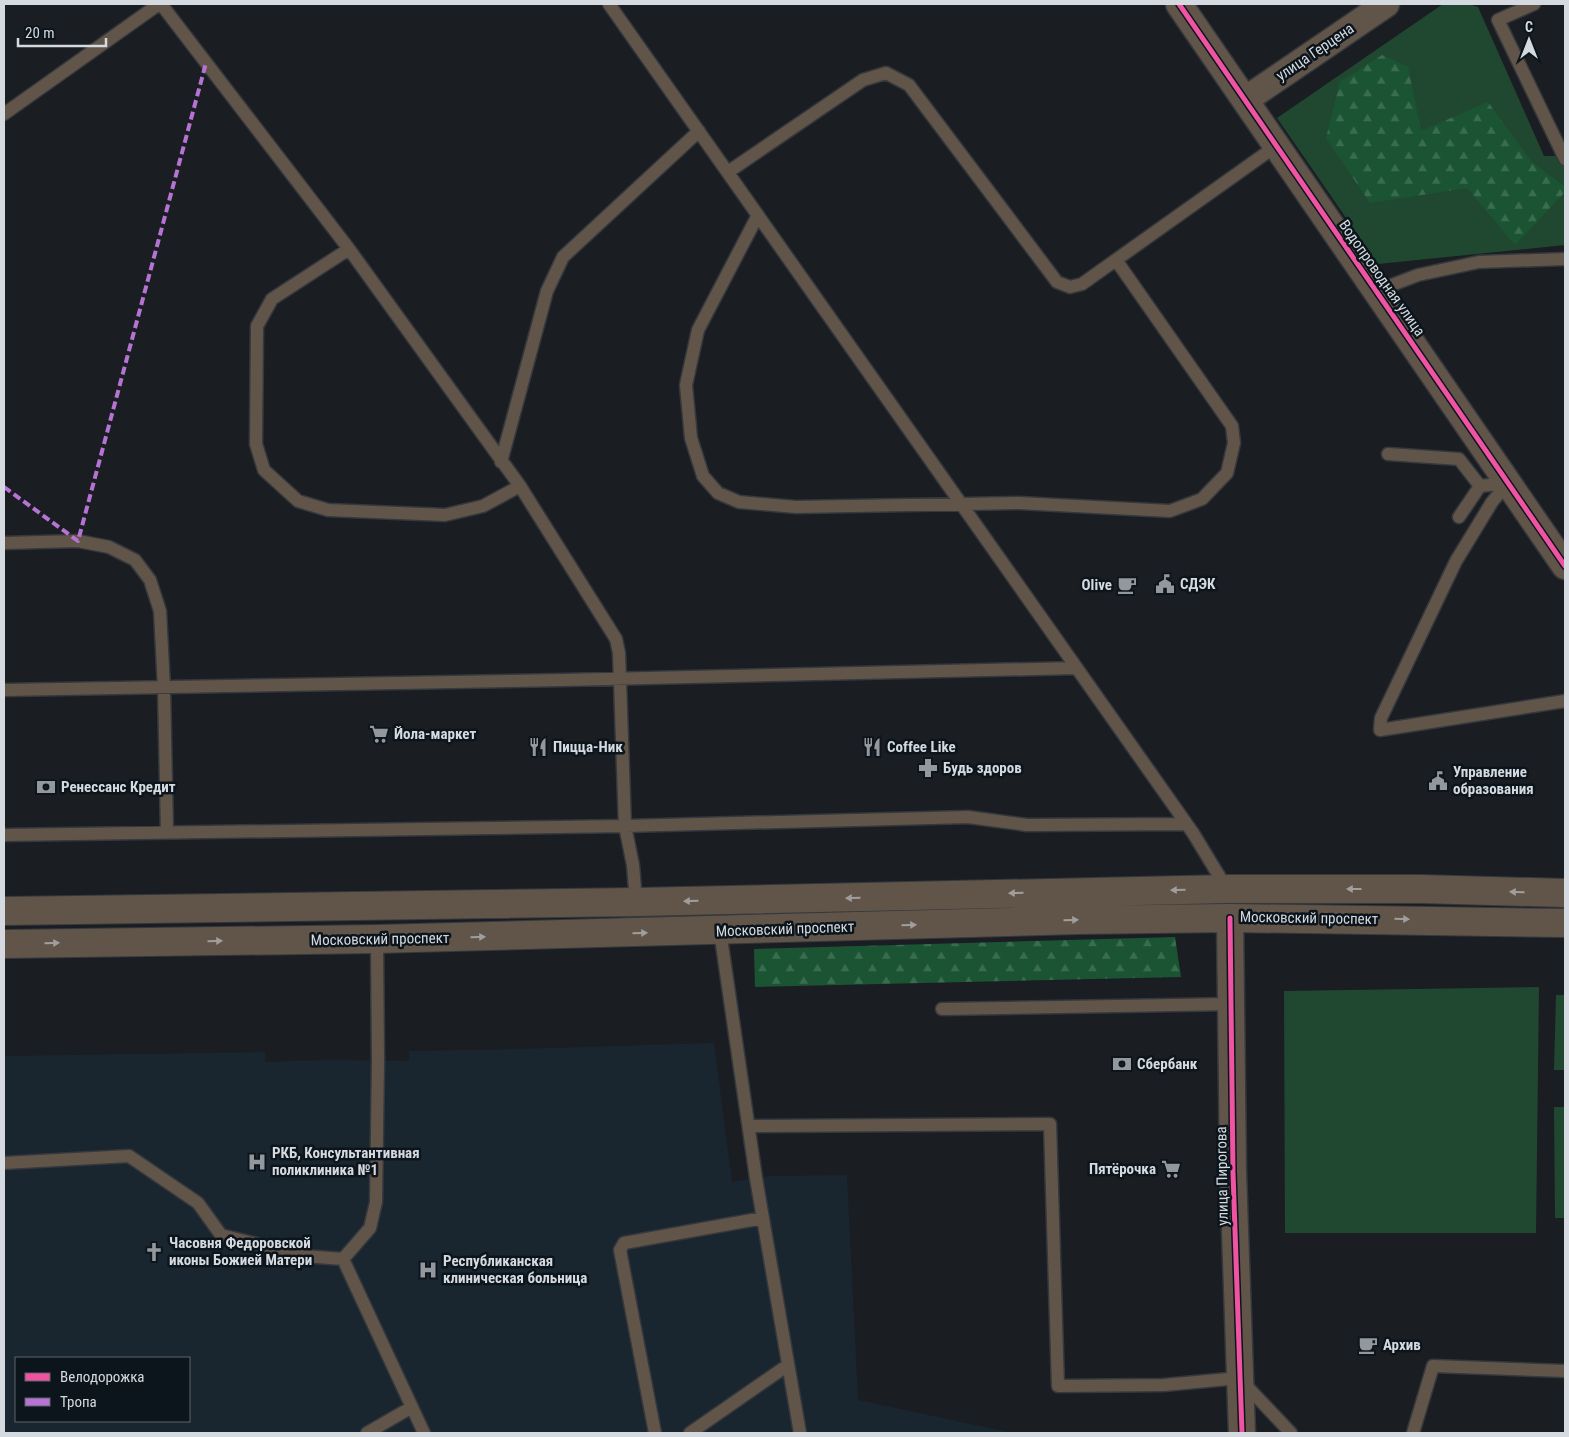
<svg xmlns="http://www.w3.org/2000/svg" width="1569" height="1437" font-family="'Roboto Condensed',sans-serif">
	<defs>
		<pattern id="forest-firs" width="22" height="20" patternUnits="userSpaceOnUse" patternTransform="scale(1.25)"><rect width="22" height="20" fill="#1a5433"/><path d="M5 1l3.5 6h-7zM16 11l3.5 6h-7z" fill="#3a6c50"/></pattern>
	</defs>
	<rect width="100%" height="100%" fill="#1a1e22"/>
	<!-- built -->
	<path fill="#192630" fill-rule="evenodd" d="M 714,1043 L 732,1182 L 771,1176 L 847,1175 L 858,1400 L 1013,1433 L 4,1433 L 4,1056 L 265,1052 L 265,1062 L 328,1060 L 409,1061 L 409,1051 L 520,1049 ZM 16,1358 L 189,1358 L 189,1421 L 16,1421 Z"/>
	<!-- green -->
	<path fill="#204830" d="M 1443,4 L 1469,4 L 1478,7 L 1544,156 L 1565,156 L 1565,245 L 1378,264 L 1277,118 Z
		M 1539,987 L 1536,1233 L 1285,1233 L 1284,991 Z
		M 1556,995 L 1565,995 L 1565,1070 L 1554,1070 Z
		M 1554,1107 L 1565,1107 L 1565,1218 L 1555,1218 Z"/>
	<!-- forest -->
	<path fill="url(#forest-firs)" d="M 1382,55 L 1408,67 L 1421,131 L 1488,102 L 1531,161 L 1565,187 L 1565,192 L 1515,245 L 1467,188 L 1370,203 L 1326,138 L 1340,82 Z
		M 1175,937 L 1181,977 L 755,987 L 754,949 Z"/>
	<g fill="none" stroke-linecap="round" stroke-linejoin="round">
		<!-- service casing -->
		<g stroke="#35383c" stroke-width="15">
			<path id="service" d="M 161,4 L 349,249 L 520,486 L 616,639 L 619,653 L 625,826 L 633,865 L 636,902
				M 609,4 L 1193,833 L 1227,889
				M 1534,4 L 1498,20 L 1565,159
				M 4,114 L 159,4
				M 728,172 L 863,80 L 886,73 L 909,85 L 1057,282 L 1070,287 L 1082,284 L 1276,146
				M 758,215 L 698,330 L 686,385 L 691,438 L 703,476 L 718,493 L 739,502 L 796,507 L 1019,503 L 1170,511 L 1202,499 L 1227,473 L 1234,443 L 1232,426 L 1116,260
				M 349,249 L 272,299 L 257,326 L 256,444 L 264,470 L 298,501 L 328,510 L 445,515 L 483,506 L 520,486
				M 1376,291 L 1418,275 L 1479,262 L 1565,259
				M 1388,454 L 1459,459 L 1480,486
				M 501,462 L 547,291 L 563,257 L 699,131
				M 1508,483 L 1492,502 L 1456,561 L 1381,718 L 1380,730 L 1565,701
				M 1459,517 L 1480,486 L 1508,483
				M 4,543 L 78,541 L 109,547 L 135,560 L 150,580 L 160,611 L 164,688 L 167,832
				M 4,690 L 563,680 L 1076,668
				M 4,835 L 625,826 L 968,817 L 1027,825 L 1186,824
				M 720,931 L 756,1178 L 800,1433
				M 942,1009 L 1232,1004
				M 749,1126 L 1050,1124 L 1058,1386 L 1164,1385 L 1239,1378 L 1291,1433
				M 4,1163 L 129,1156 L 198,1203 L 221,1235 L 304,1256 L 343,1259 L 424,1433
				M 343,1259 L 370,1228 L 376,1202 L 378,1061 L 377,939
				M 367,1433 L 412,1407
				M 655,1433 L 620,1250 L 624,1243 L 763,1218
				M 690,1433 L 788,1365
				M 1413,1433 L 1433,1366 L 1565,1371"/>
		</g>
		<!-- minor casing -->
		<g stroke="#35383c" stroke-width="29">
			<path id="minor" d="M 1179,4 L 1565,566
				M 1245,100 L 1386,4
				M 1230,918 L 1233,1172 L 1242,1433"/>
		</g>
		<!-- primary casing -->
		<g stroke="#35383c" stroke-width="30">
			<path id="primary" d="M 4,911 L 636,902 L 1227,889 L 1421,889 L 1565,893
				M 4,944 L 377,939 L 1079,920 L 1230,918 L 1565,923"/>
		</g>
		<!-- service -->
		<use href="#service" stroke="#61554a" stroke-width="12"/>
		<!-- minor -->
		<use href="#minor" stroke="#61554a" stroke-width="26"/>
		<!-- primary -->
		<use href="#primary" stroke="#61554a" stroke-width="28"/>
		<!-- quiet -->
		<path stroke="#b673d3" stroke-width="4" stroke-dasharray="8 4" stroke-linecap="butt" d="M 4,487 L 78,541 L 206,63"/>
		<!-- cycleway casing -->
		<g stroke="#0d151c" stroke-width="8">
			<path id="cycleway" d="M 1179,4 L 1565,566
				M 1230,918 L 1233,1172 L 1242,1433"/>
		</g>
		<!-- cycleway -->
		<use href="#cycleway" stroke="#f153a3" stroke-width="5"/>
	</g>
	<!-- one-way arrows -->
	<defs><path id="oneway-solid" d="M-6-.8H1V-3.2L6.5 0L1 3.2V.8H-6Z" transform="scale(1.25)"/></defs>
	<g fill="#a09e9c">
		<use href="#oneway-solid" transform="translate(1354 889) rotate(-180)"/>
		<use href="#oneway-solid" transform="translate(1178 890) rotate(179)"/>
		<use href="#oneway-solid" transform="translate(1517 892) rotate(-179)"/>
		<use href="#oneway-solid" transform="translate(1016 893) rotate(179)"/>
		<use href="#oneway-solid" transform="translate(853 898) rotate(179)"/>
		<use href="#oneway-solid" transform="translate(691 901) rotate(179)"/>
		<use href="#oneway-solid" transform="translate(1402 919) rotate(1)"/>
		<use href="#oneway-solid" transform="translate(1071 920) rotate(-2)"/>
		<use href="#oneway-solid" transform="translate(909 925) rotate(-2)"/>
		<use href="#oneway-solid" transform="translate(640 933) rotate(-1)"/>
		<use href="#oneway-solid" transform="translate(478 937) rotate(-1)"/>
		<use href="#oneway-solid" transform="translate(215 941) rotate(-1)"/>
		<use href="#oneway-solid" transform="translate(52 943) rotate(-1)"/>
	</g>
	<!-- icons -->
	<defs>
		<g id="civic-bare" transform="scale(1.5)"><path d="M-.6-6.5H3V-4.5H.6V-3L4-1V1h2V6H-6V1h2V-1L-.6-3ZM-1.2 2.5V6h2.4V2.5Z" fill="#93989d" stroke="#0d151c" stroke-width="2.5" paint-order="stroke"/></g>
		<g id="cafe-bare" transform="scale(1.5)"><path d="M-5.5-4.5H6V0H3Q3 3.5 0 3.5H-2.5Q-5.5 3.5-5.5 0ZM3-3.2v2h1.7v-2ZM-6 4.5H4V6H-6Z" fill="#93989d" stroke="#0d151c" stroke-width="2.5" paint-order="stroke"/></g>
		<g id="supermarket-bare" transform="scale(1.5)"><path d="M-6-5.5h2.5l.6 2H6L4.5 2H-2.5L-4.4-4H-6ZM-1.5 3.2a1.3 1.3 0 1 0 .1 0ZM3 3.2a1.3 1.3 0 1 0 .1 0Z" fill="#93989d" stroke="#0d151c" stroke-width="2.5" paint-order="stroke"/></g>
		<g id="restaurant-bare" transform="scale(1.5)"><path d="M-5-6h1v4h1v-4h1v4h1v-4h1v5L-1.5 .5V6h-2V.5L-5-1ZM5-6V6H3V1.5H1.5Q1.5-4 5-6Z" fill="#93989d" stroke="#0d151c" stroke-width="2.5" paint-order="stroke"/></g>
		<g id="pharmacy-bare" transform="scale(1.5)"><path d="M-2-6h4v4h4v4h-4v4h-4v-4h-4v-4h4Z" fill="#93989d" stroke="#0d151c" stroke-width="2.5" paint-order="stroke"/></g>
		<g id="bank-bare" transform="scale(1.5)"><path d="M-6-4H6V4H-6ZM0-2.3a2.3 2.3 0 1 0 0 4.6a2.3 2.3 0 1 0 0-4.6Z" fill="#93989d" stroke="#0d151c" stroke-width="2.5" paint-order="stroke"/></g>
		<g id="hospital-bare" transform="scale(1.5)"><path d="M-5-5h3v3.5h4V-5h3V5h-3V1.5h-4V5h-3Z" fill="#93989d" stroke="#0d151c" stroke-width="2.5" paint-order="stroke"/></g>
		<g id="church-bare" transform="scale(1.5)"><path d="M-1.2-6h2.4v3.5h3.3v2.4h-3.3V6h-2.4V-.1h-3.3v-2.4h3.3Z" fill="#93989d" stroke="#0d151c" stroke-width="2.5" paint-order="stroke"/></g>
	</defs>
	<g fill-rule="evenodd">
		<use href="#civic-bare" x="1165" y="584"/>
		<use href="#cafe-bare" x="1127" y="585"/>
		<use href="#supermarket-bare" x="379" y="734"/>
		<use href="#restaurant-bare" x="538" y="747"/>
		<use href="#restaurant-bare" x="872" y="747"/>
		<use href="#pharmacy-bare" x="928" y="768"/>
		<use href="#civic-bare" x="1438" y="781"/>
		<use href="#bank-bare" x="46" y="787"/>
		<use href="#bank-bare" x="1122" y="1064"/>
		<use href="#hospital-bare" x="257" y="1162"/>
		<use href="#supermarket-bare" x="1171" y="1169"/>
		<use href="#church-bare" x="154" y="1252"/>
		<use href="#hospital-bare" x="428" y="1270"/>
		<use href="#cafe-bare" x="1368" y="1345"/>
	</g>
	<g text-anchor="middle" stroke-width="5" stroke-linejoin="round" paint-order="stroke">
		<!-- street labels -->
		<g font-size="15" fill="#d4dadf" stroke="#0d151c">
			<text transform="translate(1315 52) rotate(-34)" y="5">улица Герцена</text>
			<text transform="translate(1382 278) rotate(55)" y="5">Водопроводная улица</text>
			<text transform="translate(1309 918) rotate(1)" y="5">Московский проспект</text>
			<text transform="translate(785 929) rotate(-2)" y="5">Московский проспект</text>
			<text transform="translate(380 939) rotate(-1)" y="5">Московский проспект</text>
			<text transform="translate(1222 1176) rotate(-91)" y="5">улица Пирогова</text>
		</g>
		<!-- poi labels -->
		<g font-size="15" font-weight="bold" fill="#d4dadf" stroke="#0d151c" text-anchor="start">
			<text x="1180" y="589">СДЭК</text>
			<text x="1112" y="590" text-anchor="end">Olive</text>
			<text x="394" y="739">Йола-маркет</text>
			<text x="553" y="752">Пицца-Ник</text>
			<text x="887" y="752">Coffee Like</text>
			<text x="943" y="773">Будь здоров</text>
			<text x="1453" y="777">Управление<tspan x="1453" dy="17">образования</tspan></text>
			<text x="61" y="792">Ренессанс Кредит</text>
			<text x="1137" y="1069">Сбербанк</text>
			<text x="272" y="1158">РКБ, Консультантивная<tspan x="272" dy="17">поликлиника №1</tspan></text>
			<text x="1156" y="1174" text-anchor="end">Пятёрочка</text>
			<text x="169" y="1248">Часовня Федоровской<tspan x="169" dy="17">иконы Божией Матери</tspan></text>
			<text x="443" y="1266">Республиканская<tspan x="443" dy="17">клиническая больница</tspan></text>
			<text x="1383" y="1350">Архив</text>
		</g>
	</g>
	<!-- border -->
	<rect width="1569" height="1437" fill="none" stroke="#d4dadf" stroke-width="10"/>
	<!-- legend -->
	<rect x="15" y="1357" width="175" height="65" fill="#0d151c" stroke="#5d646a"/>
	<rect x="25" y="1373" width="25" height="8" fill="#f153a3" stroke="#5d646a"/>
	<text x="60" y="1382" font-size="15" fill="#d4dadf">Велодорожка</text>
	<rect x="25" y="1398" width="25" height="8" fill="#b673d3" stroke="#5d646a"/>
	<text x="60" y="1407" font-size="15" fill="#d4dadf">Тропа</text>
	<!-- north arrow -->
	<g transform="translate(1529 40)" stroke="#0d151c" stroke-width="4" paint-order="stroke">
	<path d="M0-4L9 19L0 12L-9 19Z" fill="#d4dadf"/>
	<text y="-8" font-size="14" font-weight="bold" text-anchor="middle" fill="#d4dadf">С</text>
	</g>
	<!-- scale -->
	<path d="M18 38v8h88v-8" fill="none" stroke="#d4dadf" stroke-width="2.5"/>
	<text x="25" y="38" font-size="15" fill="#d4dadf" stroke="#0d151c" stroke-width="4" paint-order="stroke">20 m</text>
</svg>
